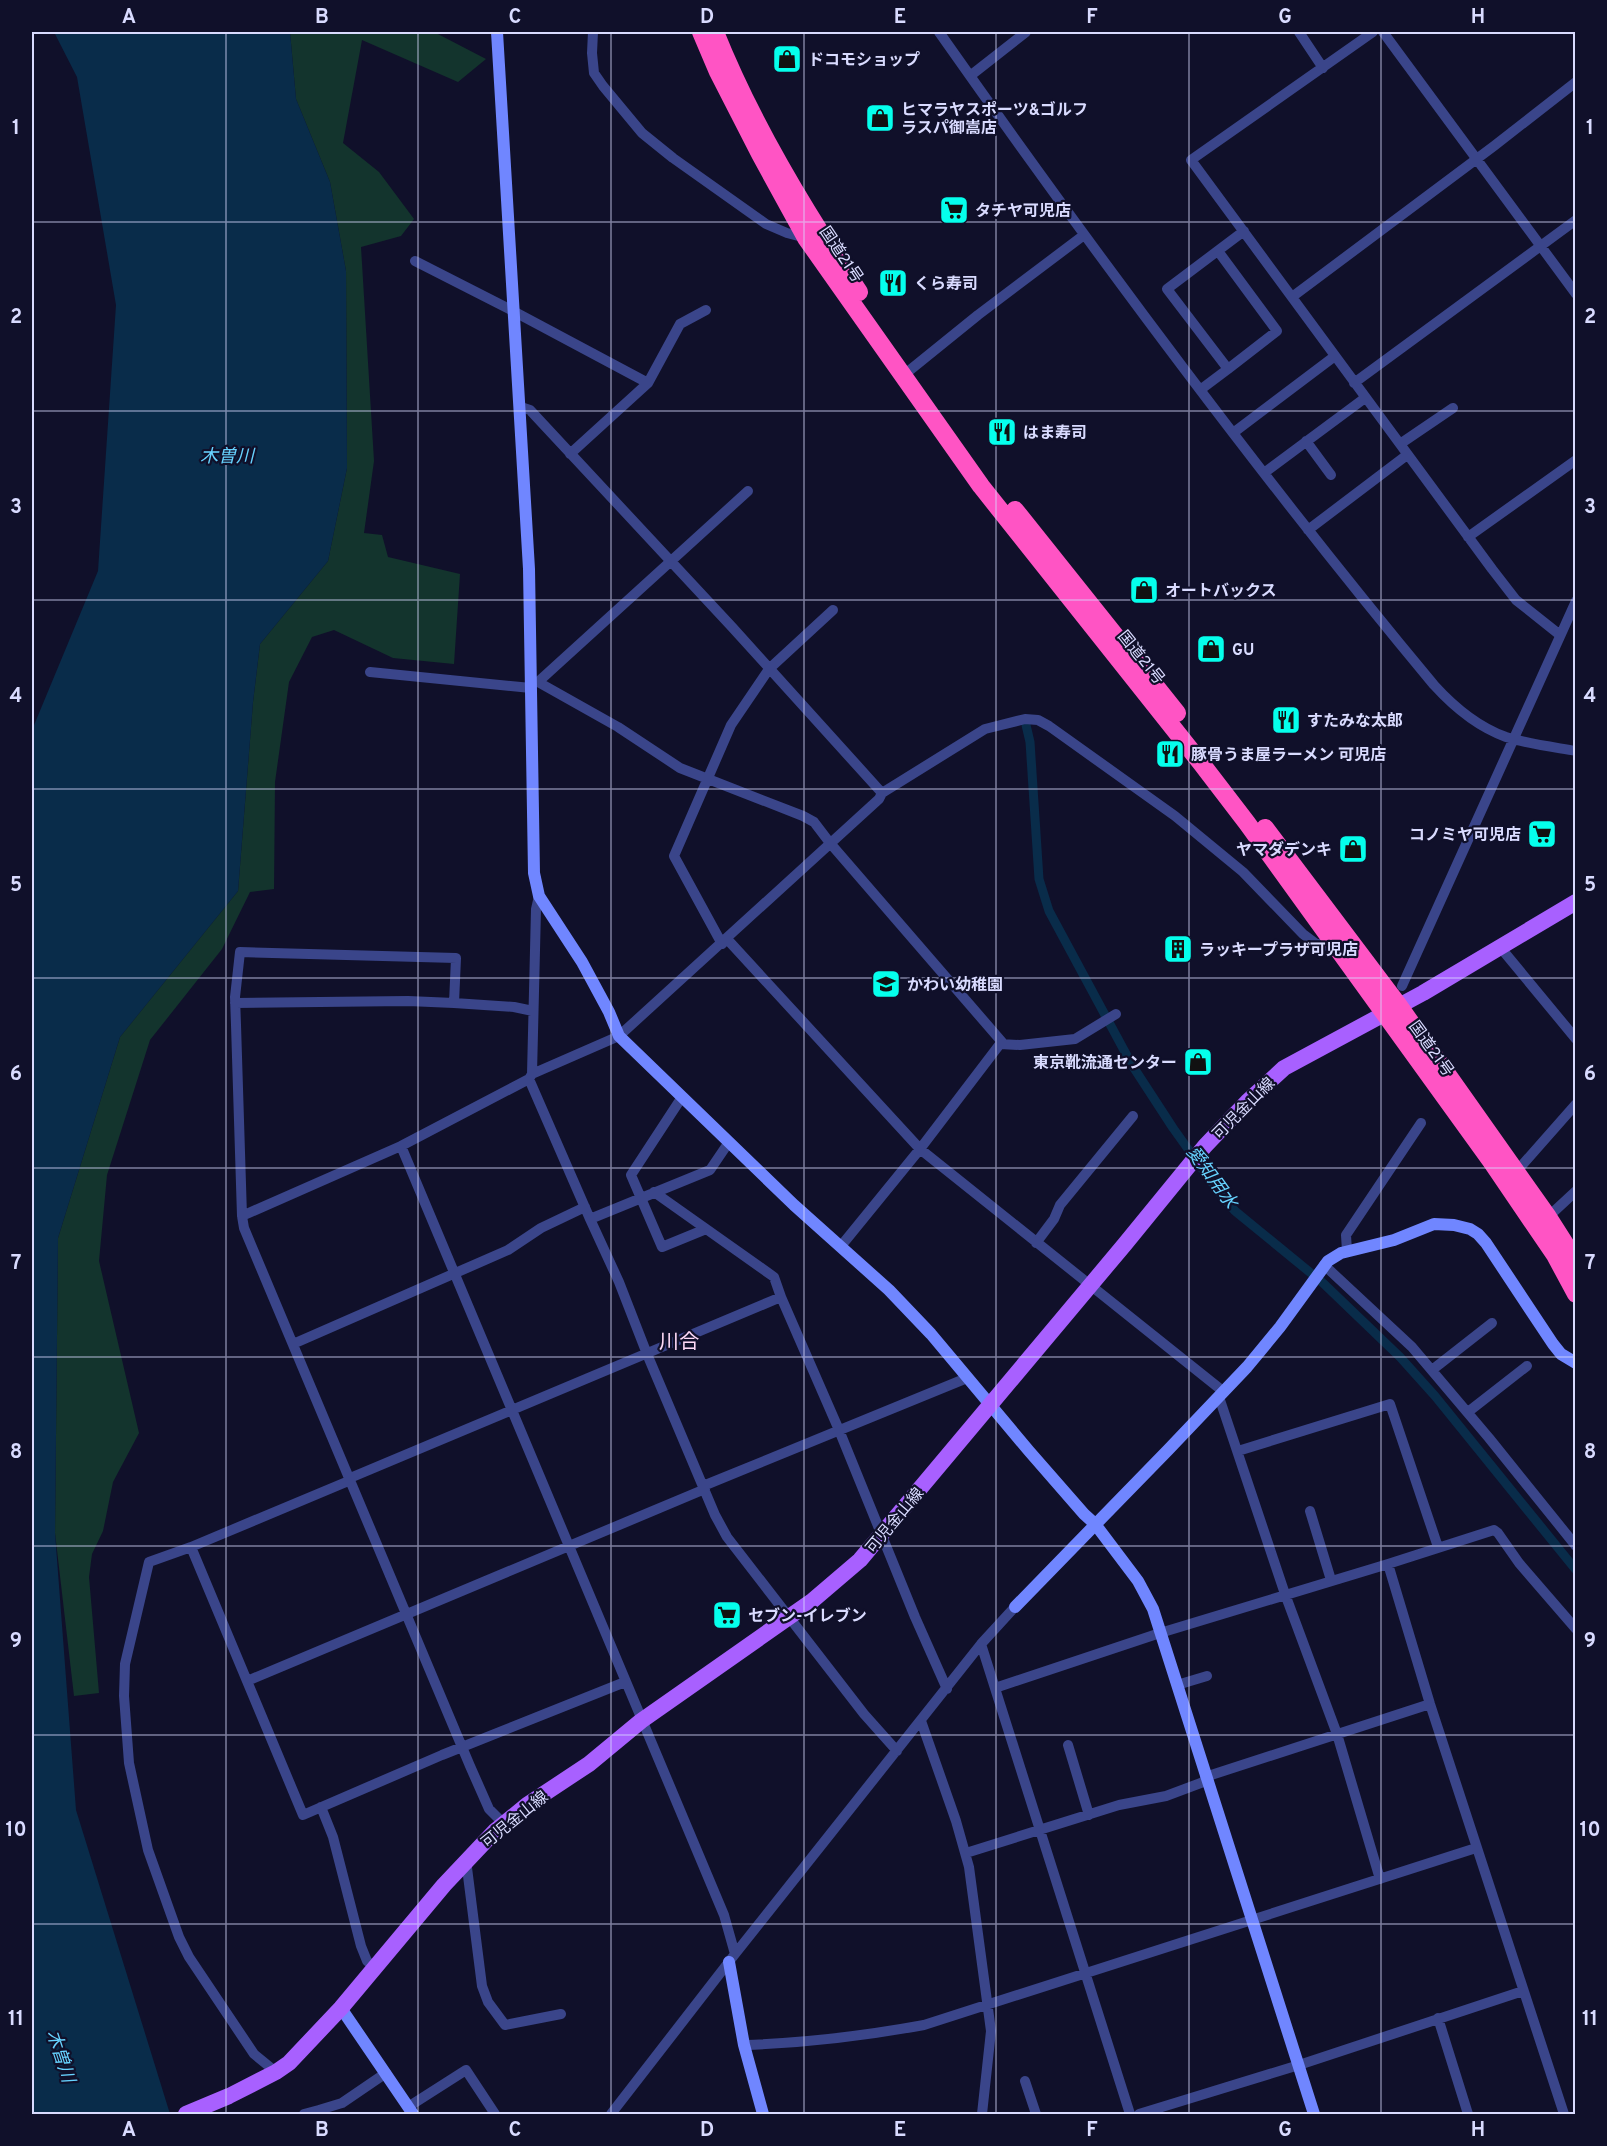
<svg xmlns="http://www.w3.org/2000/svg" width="1607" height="2146" font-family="Overpass,'Noto Sans JP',sans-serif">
	<rect width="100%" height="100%" fill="#10102a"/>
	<!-- green -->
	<path fill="#13342d" d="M 290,32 L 434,32 L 486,59 L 458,82 L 362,40 L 343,143 L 379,172 L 414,219 L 401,236 L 361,247 L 374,461 L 364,533 L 382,535 L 388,557 L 460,574 L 454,664 L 393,658 L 334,630 L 312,637 L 289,682 L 275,782 L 274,889 L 250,892 L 222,949 L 150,1040 L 107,1175 L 99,1261 L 139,1433 L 113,1482 L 103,1531 L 92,1554 L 89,1577 L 99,1693 L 74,1696 L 55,1533 L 58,1238 L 120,1037 L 238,891 L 253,702 L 260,644 L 328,561 L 347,468 L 346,271 L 330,182 L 296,99 Z"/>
	<!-- water -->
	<path fill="#092c4a" d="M 54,32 L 290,32 L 296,99 L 330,182 L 346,271 L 347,468 L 328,561 L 260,644 L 253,702 L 238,891 L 120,1037 L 58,1238 L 55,1533 L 76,1810 L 170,2114 L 32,2114 L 32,730 L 98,571 L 116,305 L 77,77 Z"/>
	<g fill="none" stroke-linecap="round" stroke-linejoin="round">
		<!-- canal -->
		<path stroke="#092c4a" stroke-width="9" d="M 1026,725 L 1030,742 L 1039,879 L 1049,911 L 1132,1065 L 1173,1128 L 1218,1191 L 1235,1211 L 1323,1283 L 1400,1357 L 1435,1396 L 1576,1570"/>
		<!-- street -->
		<path stroke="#3a458a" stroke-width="10" d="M 593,32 L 592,53 L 594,73 L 603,86 L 642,133 L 673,158 L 766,224 L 787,233 L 806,238
			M 939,32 C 1096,255 1259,475 1434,685 C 1454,707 1478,727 1506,737 C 1528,744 1553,747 1576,751
			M 1299,32 L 1323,68
			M 1373,32 L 1191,160 L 1492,569 L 1516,600 L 1560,635
			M 1383,32 L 1576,294
			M 970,76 L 1026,32
			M 1218,251 L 1277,331 L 1228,369
			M 415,261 L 513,311 L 648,383
			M 1292,297 L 1494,146 L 1576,82
			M 910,370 L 978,315 L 1084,235
			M 1354,383 L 1576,220
			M 1200,390 L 1228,369 L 1167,289 L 1244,231
			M 521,407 L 530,410 L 732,627 L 882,793
			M 1233,433 L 1335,356
			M 1306,441 L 1331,475
			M 1400,444 L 1453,408
			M 570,454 L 648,383 L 680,324 L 706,310
			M 1264,473 L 1365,398
			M 1308,530 L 1407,455
			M 1468,537 L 1576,460
			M 370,672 L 531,688
			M 531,682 L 538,682 L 618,727 L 680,768 L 803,816 L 814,822 L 830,843 L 1002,1042 L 1000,1044
			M 538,682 L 748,491
			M 727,939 L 920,1149 L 1224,1392
			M 722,944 L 674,856 L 731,725 L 769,669 L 833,610
			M 1500,947 L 1576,1039
			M 1402,986 L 1576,601
			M 235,1003 L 408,1001 L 454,1003
			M 532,1074 L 536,909 L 539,896
			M 529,1079 L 590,1219 L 619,1282 L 647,1354 L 715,1515 L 727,1537 L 864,1714 L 897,1751
			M 682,1097 L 631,1175 L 662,1247 L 706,1229
			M 401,1146 L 724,1915 L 735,1954
			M 1516,1172 L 1576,1104
			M 654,1192 L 774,1277 L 781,1297
			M 242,1216 L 401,1146 L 529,1079 L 532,1074 L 619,1036 L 879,799 L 882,793 L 985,729 L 1025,719 L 1038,720 L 1049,726 L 1175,816 L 1243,872 L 1303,934 L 1315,943 L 1336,948
			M 1548,1217 L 1576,1191
			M 590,1219 L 710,1170 L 729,1142
			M 1036,1243 L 1054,1219 L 1060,1205 L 1133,1116
			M 841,1246 L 920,1149 L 1000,1044 L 1020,1045 L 1075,1039 L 1116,1014
			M 1347,1251 L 1346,1235 L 1421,1123
			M 1324,1265 L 1412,1347 L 1489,1438 L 1576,1546
			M 293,1344 L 508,1250 L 541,1228 L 585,1207
			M 1432,1370 L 1492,1323
			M 1219,1397 L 1285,1594 L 1337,1734 L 1380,1879
			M 1468,1412 L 1527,1366
			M 1238,1451 L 1390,1404 L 1438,1547
			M 350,1478 L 781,1297 L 839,1430 L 915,1617 L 947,1689
			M 703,1486 L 967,1378
			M 1310,1511 L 1331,1580
			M 191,1547 L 303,1815 L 442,1755 L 625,1682
			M 1388,1564 L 1430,1704 L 1564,2114
			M 981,1644 L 1130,2114
			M 247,1681 L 705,1489
			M 1177,1685 L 1207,1676
			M 995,1688 L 1160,1633 L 1388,1564 L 1494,1530 L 1498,1533 L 1519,1563 L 1576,1629
			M 921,1721 L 956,1821 L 969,1867 L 991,2031 L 982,2114
			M 1068,1745 L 1089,1815
			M 1205,1777 L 1430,1704
			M 321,1807 L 333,1837 L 361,1946 L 367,1961 L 375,1968
			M 504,1824 L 489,1809 L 470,1766 L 244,1228 L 242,1216 L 236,1025 L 235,997 L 240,952 L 456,958 L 454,1003 L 514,1007 L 533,1011
			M 966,1853 L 1119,1805 L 1166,1796 L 1206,1781
			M 466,1860 L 482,1986 L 488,2002 L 505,2025 L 561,2014
			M 1438,2018 L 1468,2114
			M 744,2045 C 805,2043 864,2036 924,2025 L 1476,1848
			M 276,2072 L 254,2054 L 189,1957 L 179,1937 L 148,1850 L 129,1763 L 124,1696 L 125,1664 L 149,1562 L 191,1547 L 351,1480
			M 1025,2081 L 1036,2114
			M 408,2107 L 466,2070 L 495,2114
			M 319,2110 L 342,2103 L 386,2073
			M 304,2114 L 319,2110 L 322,2114
			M 611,2114 L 735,1954 L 981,1644 L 1015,1607
			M 1139,2114 L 1299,2065 L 1523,1991"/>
		<!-- secondary -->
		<path stroke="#7086ff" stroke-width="12" d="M 497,32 L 529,569 L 534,873 L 539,896 L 582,962 L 609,1012 L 619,1036 L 794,1205 L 889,1290 L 931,1334 L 1029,1451 L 1084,1514 L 1095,1524 L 1138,1581 L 1153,1609 L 1314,2114
			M 1015,1607 L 1168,1450 L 1247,1367 L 1280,1327 L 1328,1261 L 1341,1253 L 1394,1240 L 1434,1224 L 1454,1225 L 1470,1229 L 1478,1234 L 1486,1243 L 1553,1344 L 1561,1354 L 1576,1363
			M 729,1962 L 744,2045 L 763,2114
			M 341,2008 L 413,2114"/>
		<!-- primary -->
		<path stroke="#a860ff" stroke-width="16" d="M 186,2114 L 229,2096 L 276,2072 L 289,2063 L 341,2008 L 444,1885 L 495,1831 L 527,1805 L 589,1764 L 641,1721 L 812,1601 L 860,1560 L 1125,1244 L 1205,1146 L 1247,1102 L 1284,1068 L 1423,993 L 1576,902"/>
		<!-- highway -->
		<path stroke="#ff54c4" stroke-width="18" d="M 701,32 L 718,72 L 760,154 L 806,238 L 981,486 L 1201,763 L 1247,823 L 1491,1161 L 1555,1255 L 1576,1294
			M 715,32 C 752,124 804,210 859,292
			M 1015,510 L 1177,713
			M 1265,828 L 1399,1006 L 1548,1217 L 1576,1261"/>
	</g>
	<!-- grid -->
	<path fill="none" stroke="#d9dbff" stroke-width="1.5" stroke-opacity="0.55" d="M 226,32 L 226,2114M 418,32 L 418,2114M 611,32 L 611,2114M 804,32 L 804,2114M 996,32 L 996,2114M 1189,32 L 1189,2114M 1381,32 L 1381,2114M 32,222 L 1576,222M 32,411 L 1576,411M 32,600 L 1576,600M 32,789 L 1576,789M 32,978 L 1576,978M 32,1168 L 1576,1168M 32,1357 L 1576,1357M 32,1546 L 1576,1546M 32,1735 L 1576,1735M 32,1924 L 1576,1924"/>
	<!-- icons -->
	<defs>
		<g id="shop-square" transform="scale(1.5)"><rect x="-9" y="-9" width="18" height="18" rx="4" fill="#05ffec" stroke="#10102a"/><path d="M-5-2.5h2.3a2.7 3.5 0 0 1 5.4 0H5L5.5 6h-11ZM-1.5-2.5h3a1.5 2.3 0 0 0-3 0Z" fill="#111"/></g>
		<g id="supermarket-square" transform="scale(1.5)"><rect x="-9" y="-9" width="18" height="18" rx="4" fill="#05ffec" stroke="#10102a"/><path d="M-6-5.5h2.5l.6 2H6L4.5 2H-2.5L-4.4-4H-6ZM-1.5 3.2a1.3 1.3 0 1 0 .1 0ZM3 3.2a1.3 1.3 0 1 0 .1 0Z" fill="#111"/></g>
		<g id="restaurant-square" transform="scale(1.5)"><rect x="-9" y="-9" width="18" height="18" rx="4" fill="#05ffec" stroke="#10102a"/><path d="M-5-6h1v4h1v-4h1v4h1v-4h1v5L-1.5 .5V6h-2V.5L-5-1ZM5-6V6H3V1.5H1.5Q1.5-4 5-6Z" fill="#111"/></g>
		<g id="building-square" transform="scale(1.5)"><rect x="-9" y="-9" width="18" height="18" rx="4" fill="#05ffec" stroke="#10102a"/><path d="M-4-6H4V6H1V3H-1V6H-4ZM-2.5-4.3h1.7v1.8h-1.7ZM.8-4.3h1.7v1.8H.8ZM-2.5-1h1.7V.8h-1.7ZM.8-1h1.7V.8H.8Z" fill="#111"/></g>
		<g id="school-square" transform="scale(1.5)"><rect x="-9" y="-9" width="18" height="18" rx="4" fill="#05ffec" stroke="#10102a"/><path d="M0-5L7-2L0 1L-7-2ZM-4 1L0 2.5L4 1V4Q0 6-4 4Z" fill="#111"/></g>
	</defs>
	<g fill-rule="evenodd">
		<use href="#shop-square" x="787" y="59"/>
		<use href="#shop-square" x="880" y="118"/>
		<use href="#supermarket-square" x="954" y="210"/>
		<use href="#restaurant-square" x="893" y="283"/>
		<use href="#restaurant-square" x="1002" y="432"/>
		<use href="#shop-square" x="1144" y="590"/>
		<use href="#shop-square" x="1211" y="649"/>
		<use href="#restaurant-square" x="1286" y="720"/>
		<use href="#restaurant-square" x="1170" y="754"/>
		<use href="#supermarket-square" x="1542" y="834"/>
		<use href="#shop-square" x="1353" y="849"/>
		<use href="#building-square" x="1178" y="949"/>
		<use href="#school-square" x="886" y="984"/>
		<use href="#shop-square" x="1198" y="1062"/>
		<use href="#supermarket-square" x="727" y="1615"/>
	</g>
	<g text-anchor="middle" stroke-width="4.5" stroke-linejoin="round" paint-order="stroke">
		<!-- poi labels -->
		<g font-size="16" font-weight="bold" fill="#d9dbff" stroke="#10102a" text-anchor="start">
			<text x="808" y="65">ドコモショップ</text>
			<text x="901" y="115">ヒマラヤスポーツ&amp;ゴルフ<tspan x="901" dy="18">ラスパ御嵩店</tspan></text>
			<text x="975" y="216">タチヤ可児店</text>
			<text x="914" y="289">くら寿司</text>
			<text x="1023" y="438">はま寿司</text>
			<text x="1165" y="596">オートバックス</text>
			<text x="1232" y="655">GU</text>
			<text x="1307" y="726">すたみな太郎</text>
			<text x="1191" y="760">豚骨うま屋ラーメン 可児店</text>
			<text x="1521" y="840" text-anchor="end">コノミヤ可児店</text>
			<text x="1332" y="855" text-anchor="end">ヤマダデンキ</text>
			<text x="1199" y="955">ラッキープラザ可児店</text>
			<text x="907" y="990">かわい幼稚園</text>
			<text x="1177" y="1068" text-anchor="end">東京靴流通センター</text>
			<text x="748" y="1621">セブン-イレブン</text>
		</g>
		<!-- street labels -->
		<g font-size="16" fill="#d9dbff" stroke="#10102a">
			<text transform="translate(842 254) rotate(56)" y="6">国道21号</text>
			<text transform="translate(1142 657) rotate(51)" y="6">国道21号</text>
			<text transform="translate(1432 1048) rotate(54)" y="6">国道21号</text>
			<text transform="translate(1243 1108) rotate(-45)" y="6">可児金山線</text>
			<text transform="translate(894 1520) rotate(-50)" y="6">可児金山線</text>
			<text transform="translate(514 1819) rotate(-39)" y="6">可児金山線</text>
		</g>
		<!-- water labels -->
		<g font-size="18" font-style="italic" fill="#67d3ff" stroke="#10102a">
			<text x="227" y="462">木曽川</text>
			<text transform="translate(1212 1177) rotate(54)" y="6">愛知用水</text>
			<text transform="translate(61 2056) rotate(72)" y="6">木曽川</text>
		</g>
		<!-- quarter labels -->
		<g font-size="20" fill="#ffdbf8" stroke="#10102a">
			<text x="679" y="1348">川合</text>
		</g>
	</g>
	<!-- border -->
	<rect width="1607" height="2146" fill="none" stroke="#10102a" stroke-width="66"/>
	<rect x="33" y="33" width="1541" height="2080" fill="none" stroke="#d9dbff" stroke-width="2"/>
	<g font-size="20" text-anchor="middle" font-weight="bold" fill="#d9dbff">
		<text x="129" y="23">A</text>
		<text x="322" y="23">B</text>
		<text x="515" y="23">C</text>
		<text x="707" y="23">D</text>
		<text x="900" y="23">E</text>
		<text x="1092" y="23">F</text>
		<text x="1285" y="23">G</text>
		<text x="1478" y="23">H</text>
		<text x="16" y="134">1</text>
		<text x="1590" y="134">1</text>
		<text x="16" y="323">2</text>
		<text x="1590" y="323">2</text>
		<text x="16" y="513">3</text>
		<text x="1590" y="513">3</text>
		<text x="16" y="702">4</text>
		<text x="1590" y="702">4</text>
		<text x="16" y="891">5</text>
		<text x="1590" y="891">5</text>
		<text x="16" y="1080">6</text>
		<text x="1590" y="1080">6</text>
		<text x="16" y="1269">7</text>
		<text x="1590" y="1269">7</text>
		<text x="16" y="1458">8</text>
		<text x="1590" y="1458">8</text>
		<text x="16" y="1647">9</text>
		<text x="1590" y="1647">9</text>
		<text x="16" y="1836">10</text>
		<text x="1590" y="1836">10</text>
		<text x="16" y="2025">11</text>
		<text x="1590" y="2025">11</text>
		<text x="129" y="2136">A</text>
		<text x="322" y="2136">B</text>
		<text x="515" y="2136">C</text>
		<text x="707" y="2136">D</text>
		<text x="900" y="2136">E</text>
		<text x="1092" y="2136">F</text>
		<text x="1285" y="2136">G</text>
		<text x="1478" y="2136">H</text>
	</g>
</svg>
